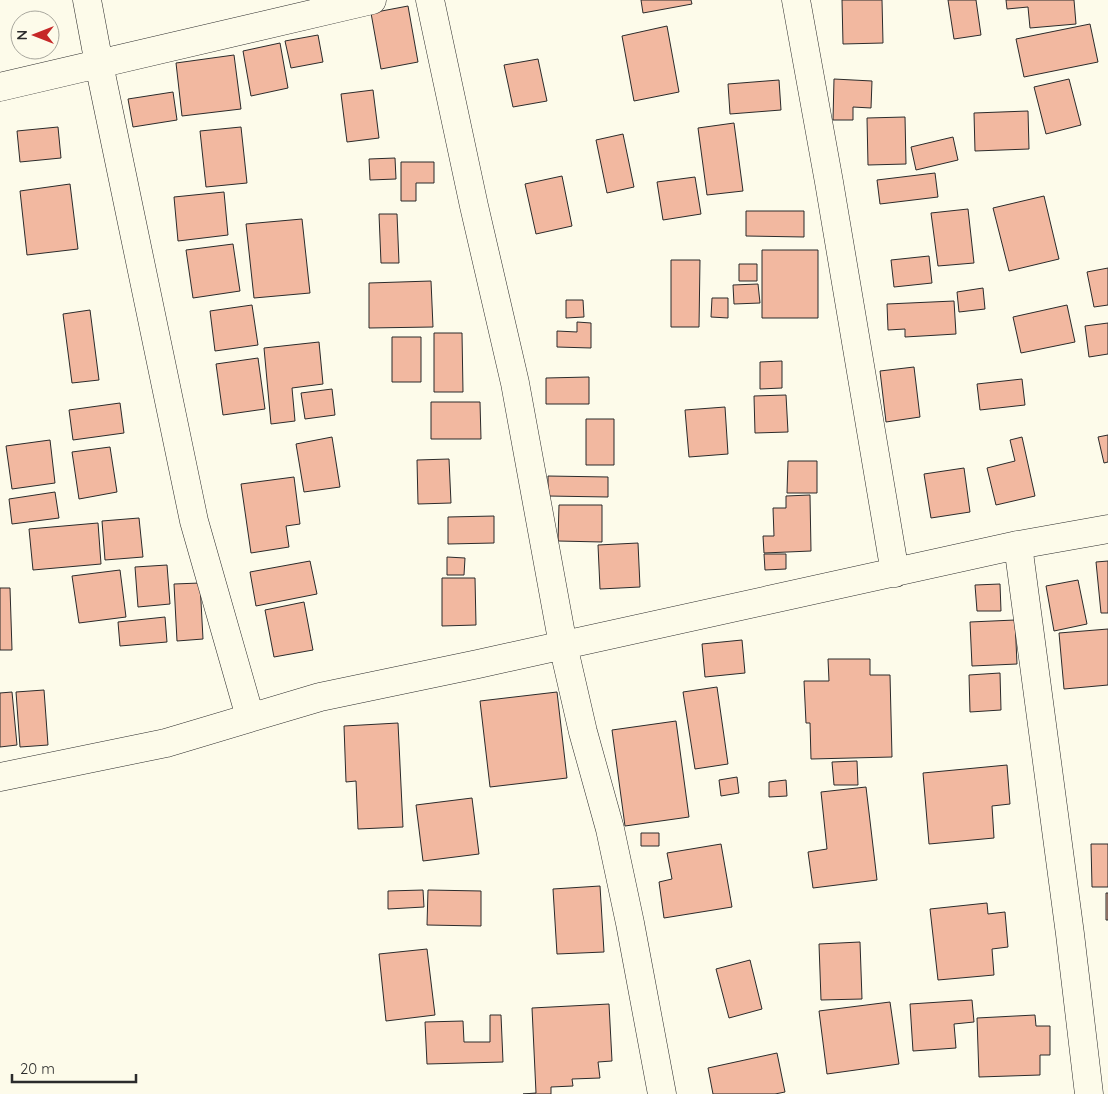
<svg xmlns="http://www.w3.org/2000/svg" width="1108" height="1094" font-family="Quicksand,sans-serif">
	<rect width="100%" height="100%" fill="#fdfbea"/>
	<!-- building -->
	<path fill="#f2b8a0" stroke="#2b2b2b" d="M 641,0 L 691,0 L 692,4 L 643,13 Z
		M 842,0 L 882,0 L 883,43 L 843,44 Z
		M 948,0 L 976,0 L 981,35 L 954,39 Z
		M 1006,0 L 1074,0 L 1076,24 L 1030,28 L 1028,7 L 1007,9 Z
		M 408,6 L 418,62 L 381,69 L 371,13 Z
		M 1090,24 L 1098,62 L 1024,77 L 1016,39 Z
		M 667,26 L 679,92 L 634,101 L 622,36 Z
		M 318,35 L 323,62 L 291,68 L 285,41 Z
		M 280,43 L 288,88 L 251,96 L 243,51 Z
		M 234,55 L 241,109 L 182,116 L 176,63 Z
		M 538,59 L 547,101 L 513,107 L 504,65 Z
		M 834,79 L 872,81 L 871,108 L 853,107 L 853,120 L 833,120 Z
		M 1069,79 L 1081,125 L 1046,134 L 1034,87 Z
		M 779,80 L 781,110 L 730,114 L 728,84 Z
		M 373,90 L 379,138 L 347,142 L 341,94 Z
		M 173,92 L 177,120 L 133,127 L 128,99 Z
		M 1028,111 L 1029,149 L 975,151 L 974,113 Z
		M 905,117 L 906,164 L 868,165 L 867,118 Z
		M 734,123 L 743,191 L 707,195 L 698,128 Z
		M 58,127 L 61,158 L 20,162 L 17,131 Z
		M 241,127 L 247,183 L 206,187 L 200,131 Z
		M 623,134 L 634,187 L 607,193 L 596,140 Z
		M 953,137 L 958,160 L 916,170 L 911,147 Z
		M 395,158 L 396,179 L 370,180 L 369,159 Z
		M 401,162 L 434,162 L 434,183 L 416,183 L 416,201 L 401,201 Z
		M 935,173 L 938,197 L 880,204 L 877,180 Z
		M 562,176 L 572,226 L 536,234 L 525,184 Z
		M 695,177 L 701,214 L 663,220 L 657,182 Z
		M 70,184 L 78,249 L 27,255 L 20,191 Z
		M 224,192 L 228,235 L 178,241 L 174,197 Z
		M 1044,196 L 1059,259 L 1009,271 L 993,208 Z
		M 968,209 L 974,263 L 938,266 L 931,213 Z
		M 746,211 L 804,211 L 804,237 L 746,236 Z
		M 379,214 L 397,214 L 399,263 L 381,263 Z
		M 302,219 L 310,293 L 254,298 L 246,224 Z
		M 233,244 L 240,291 L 193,298 L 186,250 Z
		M 762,250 L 818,250 L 818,318 L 762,318 Z
		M 929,256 L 932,283 L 894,287 L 891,260 Z
		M 671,260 L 700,260 L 699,327 L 671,327 Z
		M 739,264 L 757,264 L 757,281 L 739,281 Z
		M 1108,268 L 1108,305 L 1094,307 L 1087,272 Z
		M 431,281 L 433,327 L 369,328 L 369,283 Z
		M 758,284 L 760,303 L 734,304 L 733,285 Z
		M 983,288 L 985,309 L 959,312 L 957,292 Z
		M 712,298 L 728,298 L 728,318 L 711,317 Z
		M 566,300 L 583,300 L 584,317 L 566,318 Z
		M 954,301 L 956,334 L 905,337 L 905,329 L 888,330 L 887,304 Z
		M 252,305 L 258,345 L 215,351 L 210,311 Z
		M 1067,305 L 1075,342 L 1021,353 L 1013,317 Z
		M 90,310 L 99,380 L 72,383 L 63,314 Z
		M 577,322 L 591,323 L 591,348 L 557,347 L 557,331 L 577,332 Z
		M 1108,323 L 1108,354 L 1089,357 L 1085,326 Z
		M 434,333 L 462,333 L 463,392 L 434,392 Z
		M 392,337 L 421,337 L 421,382 L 392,382 Z
		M 319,342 L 323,384 L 292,388 L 295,421 L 271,424 L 264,348 Z
		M 258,358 L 265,409 L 223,415 L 216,364 Z
		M 782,361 L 782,388 L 760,389 L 760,362 Z
		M 914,367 L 920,417 L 886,422 L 880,371 Z
		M 589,377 L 589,404 L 546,404 L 546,378 Z
		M 1022,379 L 1025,405 L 980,410 L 977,384 Z
		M 332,389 L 335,415 L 305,419 L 301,393 Z
		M 786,395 L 788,432 L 755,433 L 754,396 Z
		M 431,402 L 480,402 L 481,439 L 431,439 Z
		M 120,403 L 124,433 L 73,440 L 69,410 Z
		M 725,407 L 728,454 L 689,457 L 685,410 Z
		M 586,419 L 614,419 L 614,465 L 586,465 Z
		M 1108,435 L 1108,462 L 1104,463 L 1098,437 Z
		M 332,437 L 340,487 L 304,492 L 296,444 Z
		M 1022,437 L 1035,496 L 996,505 L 987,468 L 1015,461 L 1010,440 Z
		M 50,440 L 55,483 L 12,489 L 6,446 Z
		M 110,447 L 117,492 L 79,499 L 72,452 Z
		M 449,459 L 451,503 L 418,504 L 417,460 Z
		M 788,461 L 817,461 L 817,493 L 787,493 Z
		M 964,468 L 970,512 L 931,518 L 924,474 Z
		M 548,476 L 608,477 L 608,497 L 548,496 Z
		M 294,477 L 300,524 L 286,526 L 289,547 L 251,553 L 241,484 Z
		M 55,492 L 59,518 L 12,524 L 9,499 Z
		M 810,495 L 811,551 L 764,553 L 763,536 L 774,536 L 773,508 L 786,508 L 786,496 Z
		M 559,505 L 602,505 L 602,542 L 558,541 Z
		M 494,516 L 494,543 L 448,544 L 448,517 Z
		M 139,518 L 143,557 L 105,560 L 102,521 Z
		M 98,523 L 101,564 L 33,570 L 29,529 Z
		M 638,543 L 640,587 L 600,589 L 598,545 Z
		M 764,554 L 786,554 L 786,569 L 765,570 Z
		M 447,557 L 465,558 L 464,575 L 447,575 Z
		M 310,561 L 317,594 L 256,606 L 250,572 Z
		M 1108,561 L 1108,613 L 1101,613 L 1096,562 Z
		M 167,565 L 170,604 L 138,607 L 135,567 Z
		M 120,570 L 126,617 L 79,623 L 72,576 Z
		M 442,578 L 475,578 L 476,625 L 442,626 Z
		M 1078,580 L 1087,624 L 1054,631 L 1046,586 Z
		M 200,583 L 203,639 L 177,641 L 174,584 Z
		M 1000,584 L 1001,611 L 977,611 L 975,585 Z
		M 0,588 L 10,588 L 12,650 L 0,650 Z
		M 304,602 L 313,650 L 274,657 L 265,610 Z
		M 165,617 L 167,642 L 120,646 L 118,622 Z
		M 1015,620 L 1017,664 L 972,666 L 970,622 Z
		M 1108,629 L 1108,685 L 1064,689 L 1059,633 Z
		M 742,640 L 745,673 L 705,677 L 702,644 Z
		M 828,659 L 870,659 L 870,675 L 890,675 L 892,757 L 811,759 L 810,723 L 806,723 L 804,681 L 829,681 Z
		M 1000,673 L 1001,710 L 970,712 L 969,675 Z
		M 717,687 L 728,764 L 695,769 L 683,692 Z
		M 44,690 L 48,745 L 20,747 L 16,692 Z
		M 12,692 L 17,745 L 0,747 L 0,693 Z
		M 557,692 L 567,778 L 490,787 L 480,701 Z
		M 676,721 L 689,817 L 625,826 L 612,730 Z
		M 398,723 L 403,827 L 358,829 L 356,781 L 346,782 L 344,726 Z
		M 857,761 L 858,785 L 834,785 L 832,762 Z
		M 1007,765 L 1010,804 L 992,806 L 994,838 L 929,844 L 923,773 Z
		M 737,777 L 739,793 L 721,796 L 719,780 Z
		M 786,780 L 787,796 L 769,797 L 769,782 Z
		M 866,787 L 877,880 L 813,888 L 808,852 L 827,849 L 821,792 Z
		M 472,798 L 479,854 L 423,861 L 416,805 Z
		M 641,833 L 659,833 L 659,846 L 641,846 Z
		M 721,844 L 732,907 L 664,918 L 659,882 L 672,879 L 667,853 Z
		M 1091,844 L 1108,844 L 1108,887 L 1092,887 Z
		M 600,886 L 604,952 L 557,954 L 553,889 Z
		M 423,890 L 424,907 L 388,909 L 388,891 Z
		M 428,890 L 481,891 L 481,926 L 427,925 Z
		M 1106,893 L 1108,893 L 1108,920 L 1106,920 Z
		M 987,903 L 988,914 L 1005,912 L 1008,947 L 992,949 L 994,975 L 938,980 L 930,909 Z
		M 860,942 L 862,999 L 821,1000 L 819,944 Z
		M 427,949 L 435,1015 L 386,1021 L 379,954 Z
		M 750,960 L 762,1009 L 729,1018 L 716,969 Z
		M 972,1000 L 974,1022 L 954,1024 L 956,1048 L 913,1051 L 910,1004 Z
		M 890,1002 L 899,1064 L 827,1074 L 819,1011 Z
		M 609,1004 L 612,1061 L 598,1062 L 600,1078 L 572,1079 L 573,1086 L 551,1087 L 551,1094 L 523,1094 L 536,1093 L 532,1008 Z
		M 490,1015 L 501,1015 L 503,1062 L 427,1064 L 425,1022 L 463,1021 L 464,1042 L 490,1042 Z
		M 1035,1015 L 1036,1026 L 1050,1026 L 1050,1055 L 1040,1055 L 1040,1075 L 979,1077 L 977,1018 Z
		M 777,1053 L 785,1092 L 775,1094 L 713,1094 L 708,1068 Z"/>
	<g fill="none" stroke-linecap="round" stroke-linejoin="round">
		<!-- street casing -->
		<g stroke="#2b2b2b" stroke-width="29">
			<path id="street" d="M 87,0 L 99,64 L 194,521 L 250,717
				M 430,0 L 474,206 L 515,383 L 563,645 L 583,732 L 610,829 L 630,923 L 662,1094
				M 796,0 L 829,182 L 895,573
				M 0,87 L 372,0
				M 1018,545 L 1070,934 L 1089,1094
				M 0,777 L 166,743 L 320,697 L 478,664 L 1018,545 L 1108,529"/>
		</g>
		<!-- street -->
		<use href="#street" stroke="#fdfbea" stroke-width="28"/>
	</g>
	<!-- north arrow -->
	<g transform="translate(35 35) rotate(270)"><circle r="24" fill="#fdfbea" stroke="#a9a89e"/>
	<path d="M0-4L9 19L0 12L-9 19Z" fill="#c62828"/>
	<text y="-8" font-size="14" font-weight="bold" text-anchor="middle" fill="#2b2b2b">N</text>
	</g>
	<!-- scale -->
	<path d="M12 1074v8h124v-8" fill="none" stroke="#2b2b2b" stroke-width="2.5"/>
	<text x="20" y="1074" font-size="15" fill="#2b2b2b" stroke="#fdfbea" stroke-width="4" paint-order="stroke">20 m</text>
</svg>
